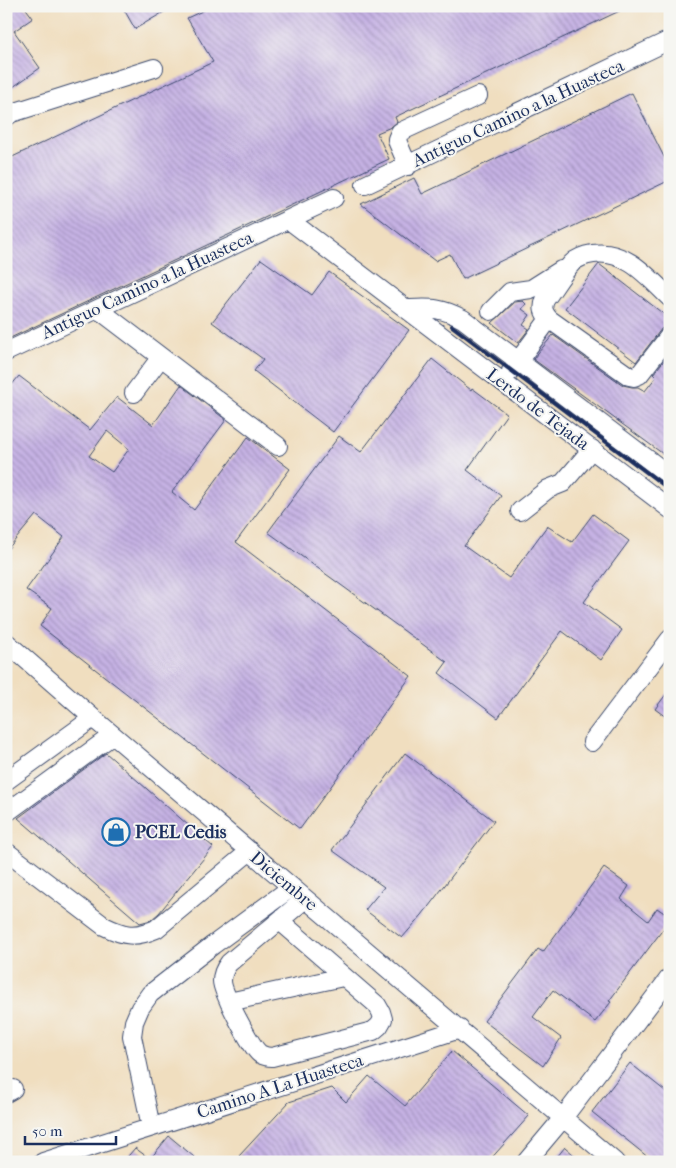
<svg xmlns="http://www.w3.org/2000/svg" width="676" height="1168" font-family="'IM FELL French Canon',serif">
	<defs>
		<pattern id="building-back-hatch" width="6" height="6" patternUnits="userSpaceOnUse" patternTransform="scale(1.25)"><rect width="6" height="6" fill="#c6b2e4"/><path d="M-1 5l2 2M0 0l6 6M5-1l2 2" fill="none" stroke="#a091bc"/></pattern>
	</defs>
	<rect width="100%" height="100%" fill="#f6f6f2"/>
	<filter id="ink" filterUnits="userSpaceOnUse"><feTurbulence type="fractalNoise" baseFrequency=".02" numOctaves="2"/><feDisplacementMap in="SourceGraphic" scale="10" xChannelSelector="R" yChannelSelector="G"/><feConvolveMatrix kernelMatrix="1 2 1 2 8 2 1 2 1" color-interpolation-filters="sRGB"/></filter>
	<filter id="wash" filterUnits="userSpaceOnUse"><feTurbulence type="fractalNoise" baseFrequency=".0096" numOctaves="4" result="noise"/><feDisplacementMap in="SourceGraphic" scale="20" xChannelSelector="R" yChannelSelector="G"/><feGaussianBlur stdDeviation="1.12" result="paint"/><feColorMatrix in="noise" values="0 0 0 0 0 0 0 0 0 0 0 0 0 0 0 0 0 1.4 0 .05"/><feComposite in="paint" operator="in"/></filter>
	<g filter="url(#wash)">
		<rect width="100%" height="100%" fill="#f0debf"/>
		<g id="blocks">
			<!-- building -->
			<path fill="url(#building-back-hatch)" fill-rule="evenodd" d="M 6,6 L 24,6 L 33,18 L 14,31 L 40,68 L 6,92 Z
				M 122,6 L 174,6 L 135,29 Z
				M 213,6 L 630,6 L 395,117 L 397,122 L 391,127 L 377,133 L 389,159 L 6,340 L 6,160 L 213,62 L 187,18 Z
				M 632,93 L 670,169 L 670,180 L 463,279 L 450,254 L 435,261 L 361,204 L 414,178 L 422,194 Z
				M 261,259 L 312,295 L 329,272 L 409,330 L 333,432 L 254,371 L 263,359 L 212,322 Z
				M 599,264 L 670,319 L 670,325 L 662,328 L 636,362 L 565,308 Z
				M 523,301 L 526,304 L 522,309 L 530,315 L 523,325 L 529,329 L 518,343 L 492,323 L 515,302 Z
				M 553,335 L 623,385 L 632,387 L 638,387 L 645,391 L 656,377 L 653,374 L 670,353 L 670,459 L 533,359 Z
				M 432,359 L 471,390 L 472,388 L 507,414 L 467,470 L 501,496 L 464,546 L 509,578 L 547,526 L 572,542 L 593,514 L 629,541 L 584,602 L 622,630 L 601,660 L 562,631 L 498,718 L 439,673 L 447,662 L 268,532 L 339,436 L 361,452 Z
				M 19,376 L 90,430 L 117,397 L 153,425 L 181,385 L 226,420 L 172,492 L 194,510 L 248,437 L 290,469 L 236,542 L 411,676 L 300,829 L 40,626 L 52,608 L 26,590 L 64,537 L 36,515 L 6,551 L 6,392 ZM 107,431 L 129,449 L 112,472 L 89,456 Z
				M 670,689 L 670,720 L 655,709 Z
				M 106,753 L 213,847 L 159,913 L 151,920 L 140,923 L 18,818 Z
				M 405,753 L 494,821 L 422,915 L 402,938 L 365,910 L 384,887 L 332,850 Z
				M 604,868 L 629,886 L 621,899 L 648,921 L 657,908 L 670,917 L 670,920 L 609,1001 L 611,1002 L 595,1022 L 553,990 L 533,1017 L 561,1038 L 543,1066 L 484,1021 L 538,949 L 543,952 Z
				M 452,1051 L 529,1116 L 488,1162 L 246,1162 L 239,1156 L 289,1102 L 332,1088 L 346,1102 L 369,1076 L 405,1106 Z
				M 630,1063 L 670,1095 L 670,1162 L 647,1162 L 649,1158 L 592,1112 Z
				M 169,1136 L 200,1162 L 123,1162 L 135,1148 L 150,1159 Z
				M 565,1147 L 582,1162 L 553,1162 Z"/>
		</g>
	</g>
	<g filter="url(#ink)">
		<use href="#blocks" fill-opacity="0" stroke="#3b496d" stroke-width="1"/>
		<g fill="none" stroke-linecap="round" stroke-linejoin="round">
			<!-- minor casing -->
			<g stroke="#3b496d" stroke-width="20">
				<path id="minor" d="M 6,117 L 12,113 L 154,68
					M 408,166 L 398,143 L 397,139 L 400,132 L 478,96
					M 365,185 L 670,40
					M 289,220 L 670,509
					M 670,298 C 649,278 626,249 593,254 C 587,255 577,258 572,263 C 562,274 554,288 545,300 C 542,308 543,312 549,319 L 629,376 L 634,377 L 639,375 L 670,335
					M 98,309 L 278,446
					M 408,309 C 431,308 441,307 463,319 L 670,476
					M 491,311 L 510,292 L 531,289 L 561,270
					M 6,352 L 334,198
					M 511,371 L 549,319
					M 134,393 L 161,357
					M 520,511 L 548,489 L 563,483 L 592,449
					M 6,642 L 93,718 L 615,1162
					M 592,742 L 670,639
					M 6,781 L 93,718
					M 6,813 L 113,735
					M 8,853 L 104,926 C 124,936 135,938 156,929 L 250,851
					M 280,921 L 377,1005 L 381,1012 L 383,1019 L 379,1026 L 373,1031 L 272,1057 C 268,1057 264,1056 260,1054 C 251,1047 222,992 222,981 C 222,974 225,968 229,963 L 305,899
					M 229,1002 L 343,977
					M 6,1093 L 13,1089
					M 151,1127 L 132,1036 L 134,1022 L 140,1008 L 150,994 L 213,945 L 292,887
					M 43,1162 L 460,1029
					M 526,1162 L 563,1118 L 670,977"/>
			</g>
			<!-- minor -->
			<use href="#minor" stroke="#fff" stroke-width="18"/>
			<!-- rail -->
			<path stroke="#1b2f5e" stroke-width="4" d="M 452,326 L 670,490"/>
		</g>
	</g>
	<!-- icons -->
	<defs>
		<g id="shop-ring" transform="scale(1.4375)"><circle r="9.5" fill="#f6f6f2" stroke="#1f6fb2" stroke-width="1.5"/><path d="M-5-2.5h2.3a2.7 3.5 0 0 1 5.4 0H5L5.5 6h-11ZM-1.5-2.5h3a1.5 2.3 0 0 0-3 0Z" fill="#1f6fb2"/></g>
	</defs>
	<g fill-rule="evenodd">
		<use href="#shop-ring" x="116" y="832"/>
	</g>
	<g text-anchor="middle" stroke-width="4" stroke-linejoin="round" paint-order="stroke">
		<!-- street labels -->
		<g font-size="18" fill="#1b2f5e" stroke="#f6f6f2">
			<text transform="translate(518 113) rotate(-25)" y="6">Antiguo Camino a la Huasteca</text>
			<text transform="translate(147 285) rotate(-25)" y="6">Antiguo Camino a la Huasteca</text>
			<text transform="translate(538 409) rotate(37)" y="6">Lerdo de Tejada</text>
			<text transform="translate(284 881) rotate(40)" y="6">Diciembre</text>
			<text transform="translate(280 1086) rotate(-18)" y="6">Camino A La Huasteca</text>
		</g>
		<!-- poi labels -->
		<g font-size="18" font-weight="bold" fill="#1b2f5e" stroke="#f6f6f2" text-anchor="start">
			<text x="135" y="838">PCEL Cedis</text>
		</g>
	</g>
	<!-- margin -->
	<rect width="676" height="1168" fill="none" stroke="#f6f6f2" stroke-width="25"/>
	<!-- scale -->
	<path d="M25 1136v8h91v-8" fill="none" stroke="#1b2f5e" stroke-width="2.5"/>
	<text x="32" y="1136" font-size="15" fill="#1b2f5e" stroke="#f6f6f2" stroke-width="4" paint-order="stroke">50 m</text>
</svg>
